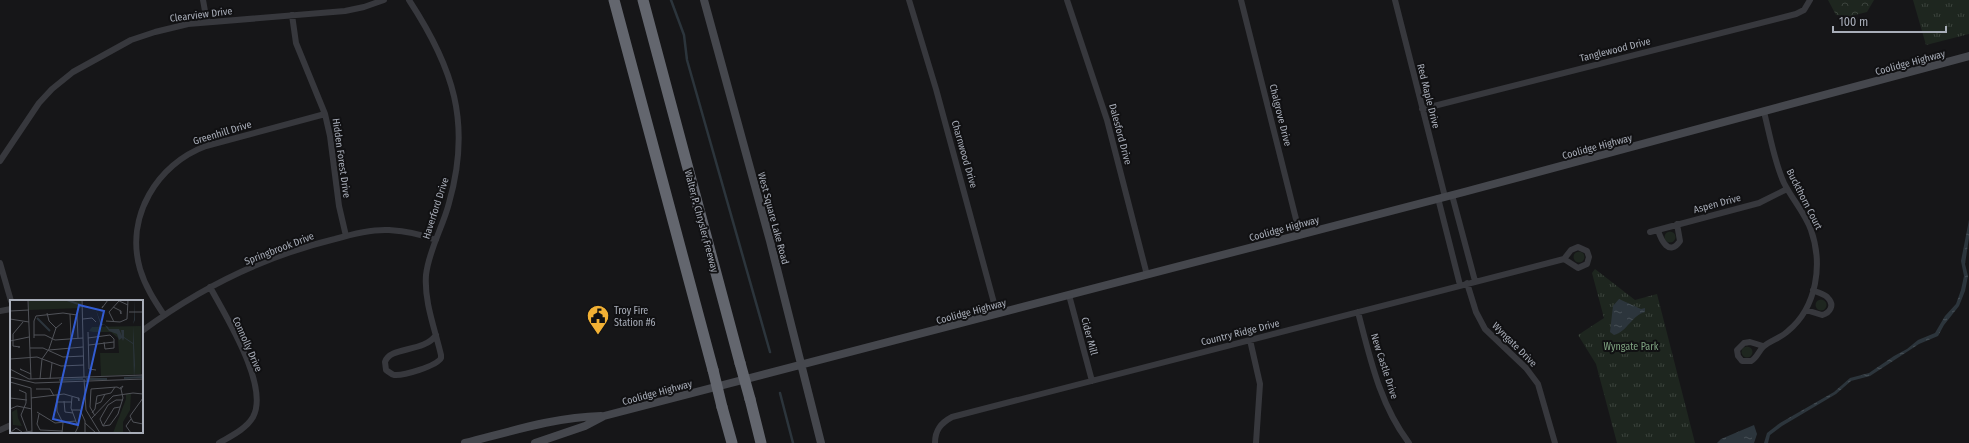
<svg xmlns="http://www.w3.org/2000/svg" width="1969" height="443" font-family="'Fira Sans Condensed',sans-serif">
	<defs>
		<pattern id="forest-crowns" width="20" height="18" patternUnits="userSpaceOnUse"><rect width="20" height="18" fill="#1e261f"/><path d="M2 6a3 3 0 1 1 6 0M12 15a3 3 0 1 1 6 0" fill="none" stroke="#3c433d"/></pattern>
		<pattern id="park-tufts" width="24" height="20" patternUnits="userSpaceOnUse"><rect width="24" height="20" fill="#1e261f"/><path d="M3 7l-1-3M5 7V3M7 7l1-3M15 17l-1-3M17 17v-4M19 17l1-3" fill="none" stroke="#3c433d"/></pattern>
		<pattern id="water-ripples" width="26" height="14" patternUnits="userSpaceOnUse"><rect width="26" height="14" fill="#2c353c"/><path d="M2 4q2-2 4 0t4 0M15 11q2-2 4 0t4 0" fill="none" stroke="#485056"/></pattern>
	</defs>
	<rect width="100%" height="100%" fill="#161618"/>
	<!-- green -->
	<path fill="#1e261f" d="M1664.5 237a5.5 5.5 0 1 1 11 0a5.5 5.5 0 1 1-11 0Z
		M1573.5 257a5.5 5.5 0 1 1 11 0a5.5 5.5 0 1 1-11 0Z
		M1815.5 305a5.5 5.5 0 1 1 11 0a5.5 5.5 0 1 1-11 0Z
		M1741.5 352a5.5 5.5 0 1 1 11 0a5.5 5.5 0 1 1-11 0Z"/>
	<!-- forest -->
	<path fill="url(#forest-crowns)" d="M 1828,0 L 1874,0 L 1867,12 L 1851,16 L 1836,15 Z"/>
	<!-- park -->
	<path fill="url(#park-tufts)" d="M 1913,0 L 1969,0 L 1969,34 L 1926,45 Z
		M 1595,269 L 1635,300 L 1657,294 L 1695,443 L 1617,443 L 1596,364 L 1578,335 L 1604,318 L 1592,273 Z"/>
	<!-- water -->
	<path fill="url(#water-ripples)" d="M 1969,220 L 1969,238 L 1965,264 L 1968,276 L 1965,291 L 1959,306 L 1944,325 L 1938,336 L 1919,344 L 1870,376 L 1851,381 L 1836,394 L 1782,426 L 1770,435 L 1768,443 L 1764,443 L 1767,433 L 1780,423 L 1834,392 L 1850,378 L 1869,373 L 1894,356 L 1907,349 L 1918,340 L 1935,333 L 1945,316 L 1956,304 L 1961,290 L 1964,276 L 1961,261 Z
		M 1619,299 L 1641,309 L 1645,308 L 1645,312 C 1632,315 1627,332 1614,335 L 1610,332 L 1613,306 Z
		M 1754,425 L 1757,434 L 1754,443 L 1717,443 L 1721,439 Z"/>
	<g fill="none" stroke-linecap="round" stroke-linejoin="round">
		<!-- stream -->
		<path stroke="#2c353c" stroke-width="2.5" d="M 671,0 L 684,35 L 687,60 L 770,352
			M 780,393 L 793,443"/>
		<!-- street -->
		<path stroke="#37383d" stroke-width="6" d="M 203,0 L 207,22
			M 409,0 C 453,67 472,123 449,203 C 443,227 429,249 426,275 C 424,302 435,329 441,355 L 441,358 C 437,366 403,376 394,375 C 391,374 389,372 386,370 L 385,362 C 390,346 424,353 436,335
			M 909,0 L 936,89 L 997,314
			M 1067,0 L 1107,120 L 1147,275
			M 1241,0 L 1300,235
			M 1395,0 L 1445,197
			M 292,15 L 296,43 L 325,114 L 330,136 L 339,206 L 346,236
			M 1422,109 L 1796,14 L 1804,10 L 1810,0
			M 0,161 L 39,103 L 52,89 L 73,72 L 131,40 L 155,32 L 188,24 L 345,11 L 364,7 L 384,0
			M 1452,195 L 1475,281
			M 1438,198 L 1460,285
			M 1658,230 C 1661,240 1669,257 1680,241 L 1677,224
			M 1650,232 L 1759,203 L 1787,189
			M 0,263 L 11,301
			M 1467,283 L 1476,312 L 1485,329 L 1526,368 L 1538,384 L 1555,443
			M 210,287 C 225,315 270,386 253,417 C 246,429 231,436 219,443
			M 1069,295 L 1092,381
			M 1806,310 L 1822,315 C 1830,313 1835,305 1828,298 C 1825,294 1818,293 1813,290
			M 0,311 L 11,309
			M 1358,312 C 1370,358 1380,405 1409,443
			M 164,315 C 154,300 145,286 140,269 C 125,217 157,164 206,146 L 325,114
			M 142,331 C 200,288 265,256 335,239 C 352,234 371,229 389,230 C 405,231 421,234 436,240
			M 1250,340 L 1260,384 L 1256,443
			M 1763,346 L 1750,342 L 1744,343 L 1737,350 L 1738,356 L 1742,361 L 1751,361 C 1757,358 1758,352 1763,347 C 1769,341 1781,338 1788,331 C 1817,307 1823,264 1811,230 C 1805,213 1792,199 1784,183 C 1774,161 1770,135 1764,112
			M 0,430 L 11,425
			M 935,443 C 935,430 941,423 952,417 L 1564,259 L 1571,250 L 1578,247 L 1587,251 L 1589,257 L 1587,264 L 1578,268 L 1564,259"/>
		<!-- secondary -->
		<path stroke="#45474d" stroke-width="8" d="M 704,0 L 770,241 L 821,443
			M 465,443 C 509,432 555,417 601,416
			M 535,443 L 585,426 L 604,416 L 1464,192 L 1969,56"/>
		<!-- highway -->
		<path stroke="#63666e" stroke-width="11" d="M 614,0 L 713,370
			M 643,0 L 740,363
			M 750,399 L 761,443
			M 722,407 L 732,443"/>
		<!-- highway-bridge -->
		<path stroke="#63666e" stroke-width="11" d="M 740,363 L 750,399
			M 713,370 L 722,407"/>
	</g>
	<!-- icons -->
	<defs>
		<g id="civic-pin" transform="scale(1.15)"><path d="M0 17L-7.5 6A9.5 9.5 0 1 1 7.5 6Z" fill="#f2b134" stroke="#111113"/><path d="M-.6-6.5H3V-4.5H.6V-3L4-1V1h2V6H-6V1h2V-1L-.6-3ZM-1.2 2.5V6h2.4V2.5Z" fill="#111"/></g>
	</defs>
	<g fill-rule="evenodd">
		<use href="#civic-pin" x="598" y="316"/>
	</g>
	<g text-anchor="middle" stroke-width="4" stroke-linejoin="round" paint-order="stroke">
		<!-- street labels -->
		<g font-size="10" fill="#a8adb8" stroke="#111113">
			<text transform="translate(201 14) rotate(-7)" y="4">Clearview Drive</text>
			<text transform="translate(1615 49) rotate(-14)" y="4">Tanglewood Drive</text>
			<text transform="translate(1910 62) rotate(-15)" y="4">Coolidge Highway</text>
			<text transform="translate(1429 96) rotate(76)" y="4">Red Maple Drive</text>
			<text transform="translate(1281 115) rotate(76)" y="4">Chalgrove Drive</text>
			<text transform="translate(222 132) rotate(-17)" y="4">Greenhill Drive</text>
			<text transform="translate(1121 134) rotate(75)" y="4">Dalesford Drive</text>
			<text transform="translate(1597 146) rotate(-15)" y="4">Coolidge Highway</text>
			<text transform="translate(965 154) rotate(74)" y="4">Charnwood Drive</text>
			<text transform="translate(342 158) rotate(82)" y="4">Hidden Forest Drive</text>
			<text transform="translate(1805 199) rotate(63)" y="4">Buckthorn Court</text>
			<text transform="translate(1717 203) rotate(-15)" y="4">Aspen Drive</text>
			<text transform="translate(435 208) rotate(-72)" y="4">Haverford Drive</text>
			<text transform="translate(774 218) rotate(75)" y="4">West Square Lake Road</text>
			<text transform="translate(702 221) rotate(75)" y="4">Walter P. Chrysler Freeway</text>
			<text transform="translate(1284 228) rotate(-15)" y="4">Coolidge Highway</text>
			<text transform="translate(279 248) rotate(-21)" y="4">Springbrook Drive</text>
			<text transform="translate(971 311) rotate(-15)" y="4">Coolidge Highway</text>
			<text transform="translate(1240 332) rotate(-14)" y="4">Country Ridge Drive</text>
			<text transform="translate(1090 336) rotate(75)" y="4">Cider Mill</text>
			<text transform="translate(248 344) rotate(66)" y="4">Connolly Drive</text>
			<text transform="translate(1515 344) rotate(45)" y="4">Wyngate Drive</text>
			<text transform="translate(1385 366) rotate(72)" y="4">New Castle Drive</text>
			<text transform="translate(657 392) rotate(-15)" y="4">Coolidge Highway</text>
		</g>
		<!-- poi labels -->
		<g font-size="10" fill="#a8adb8" stroke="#111113" text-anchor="start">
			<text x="614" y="314">Troy Fire<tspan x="614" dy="12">Station #6</tspan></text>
		</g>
		<!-- park labels -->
		<g font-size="10" fill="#7fa381" stroke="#111113">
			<text x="1631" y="350">Wyngate Park</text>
		</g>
	</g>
	<!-- overview -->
	<g transform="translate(10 300)">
		<rect width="133" height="133" fill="#161618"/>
		<path d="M 7,109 L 8,118 L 12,126 L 3,125 L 2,112 Z" fill="#1e261f"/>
		<path d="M 19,0 L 71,0 L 71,8 L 19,10 ZM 131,26 L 131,74 L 91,76 L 90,53 L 109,53 L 108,38 L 101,32 L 83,32 L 79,31 L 82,27 ZM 116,94 L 121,94 L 120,110 L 113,122 L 113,133 L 103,133 L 116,99 Z" fill="#1e261f"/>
		<path d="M 124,0 L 125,20 L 123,24 L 123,26 L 124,44 L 125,65 L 124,78 L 123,44 L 114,38 L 113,41 L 112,38 L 109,40 L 107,34 L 99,31 L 94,24 L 91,26 L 86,10 L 72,6 L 86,10 L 91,23 L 98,27 L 99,29 L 109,29 L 112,36 L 111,30 L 114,30 L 114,37 L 123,43 L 123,24 L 124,20 Z" fill="#2c353c"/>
		<path fill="none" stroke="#2c353c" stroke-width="2" d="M 57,0 L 71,5M 27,18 L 40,31M 114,78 L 132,77M 76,79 L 97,79M 49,80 L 73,79"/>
		<path fill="none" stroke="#505258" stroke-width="1" d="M 18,0 L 21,79M 72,0 L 74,77M 107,0 L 118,5M 93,6 L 92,8 L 98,0M 103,7 L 111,11 L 111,14 L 110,11M 0,11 L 19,10M 119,12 L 133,12M 37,13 L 39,21 L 46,28M 60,14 L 61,38M 0,19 L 19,22M 73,19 L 82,18 L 86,22M 96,21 L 110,22 L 117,19 L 118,0M 104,22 L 99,12 L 109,1M 78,32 L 79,69 L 86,70M 24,35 L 35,35 L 45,40 L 73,38M 24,38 L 24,21 L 26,16 L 53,13 L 67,15 L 68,38M 78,38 L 100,35 L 104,39 L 104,48 L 95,49 L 94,42M 0,41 L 19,37M 79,45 L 104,42M 8,47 L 10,47 L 3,46 L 3,34 L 13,22M 20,48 L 33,48 L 53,57 L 74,56M 39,50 L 73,47M 0,59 L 27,57 L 51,66 L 74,65M 0,69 L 19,79 L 133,75M 12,70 L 10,69 L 21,74M 0,77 L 25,83 L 133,79M 30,79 L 32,59 L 39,49 L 46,28 L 52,23M 40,79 L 42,63M 74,79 L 76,110 L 90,133M 0,82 L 21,88 L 22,133M 26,89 L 40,89 L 44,96M 9,90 L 16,93 L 16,103 L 11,115 L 17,131M 47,95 L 47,111 L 53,123 L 52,133M 62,97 L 61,108 L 68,127 L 65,133M 0,98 L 17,100M 21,98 L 54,94 L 68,98 L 69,101 L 69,98 L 68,98M 133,98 L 120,116 L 123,122 L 133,124M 54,101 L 55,112 L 63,113M 47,102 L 61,102M 86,104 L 91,102 L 95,94M 0,109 L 7,106 L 22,109M 62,110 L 70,110 L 75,121 L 75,133M 27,112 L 45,123 L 66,121M 82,113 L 85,109 L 87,96 L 101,93 L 105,87M 29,114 L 27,124 L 30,130 L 52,131M 85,116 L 80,107 L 81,89 L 107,87 L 111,89M 81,119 L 103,96 L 123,93 L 133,94M 121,119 L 116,126 L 121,133M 75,123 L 86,133M 93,126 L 100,125 L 108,114 L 113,98 L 111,89 L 113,86 L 110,88M 93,126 L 90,119 L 98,105 L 106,100 L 113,100M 93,126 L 104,108 L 110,107M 0,133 L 6,128 L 12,132M 10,133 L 22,131"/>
		<path fill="#325cd3" fill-opacity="0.15" stroke="#325cd3" stroke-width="2" d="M 69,5 L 94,11 L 68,125 L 43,119 Z"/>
		<rect width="133" height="133" fill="none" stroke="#a8adb8" stroke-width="2"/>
	</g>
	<!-- scale -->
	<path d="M1833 26v6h113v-6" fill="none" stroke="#a8adb8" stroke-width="2"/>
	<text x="1839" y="26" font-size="12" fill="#a8adb8" stroke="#111113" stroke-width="3" paint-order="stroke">100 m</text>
</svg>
